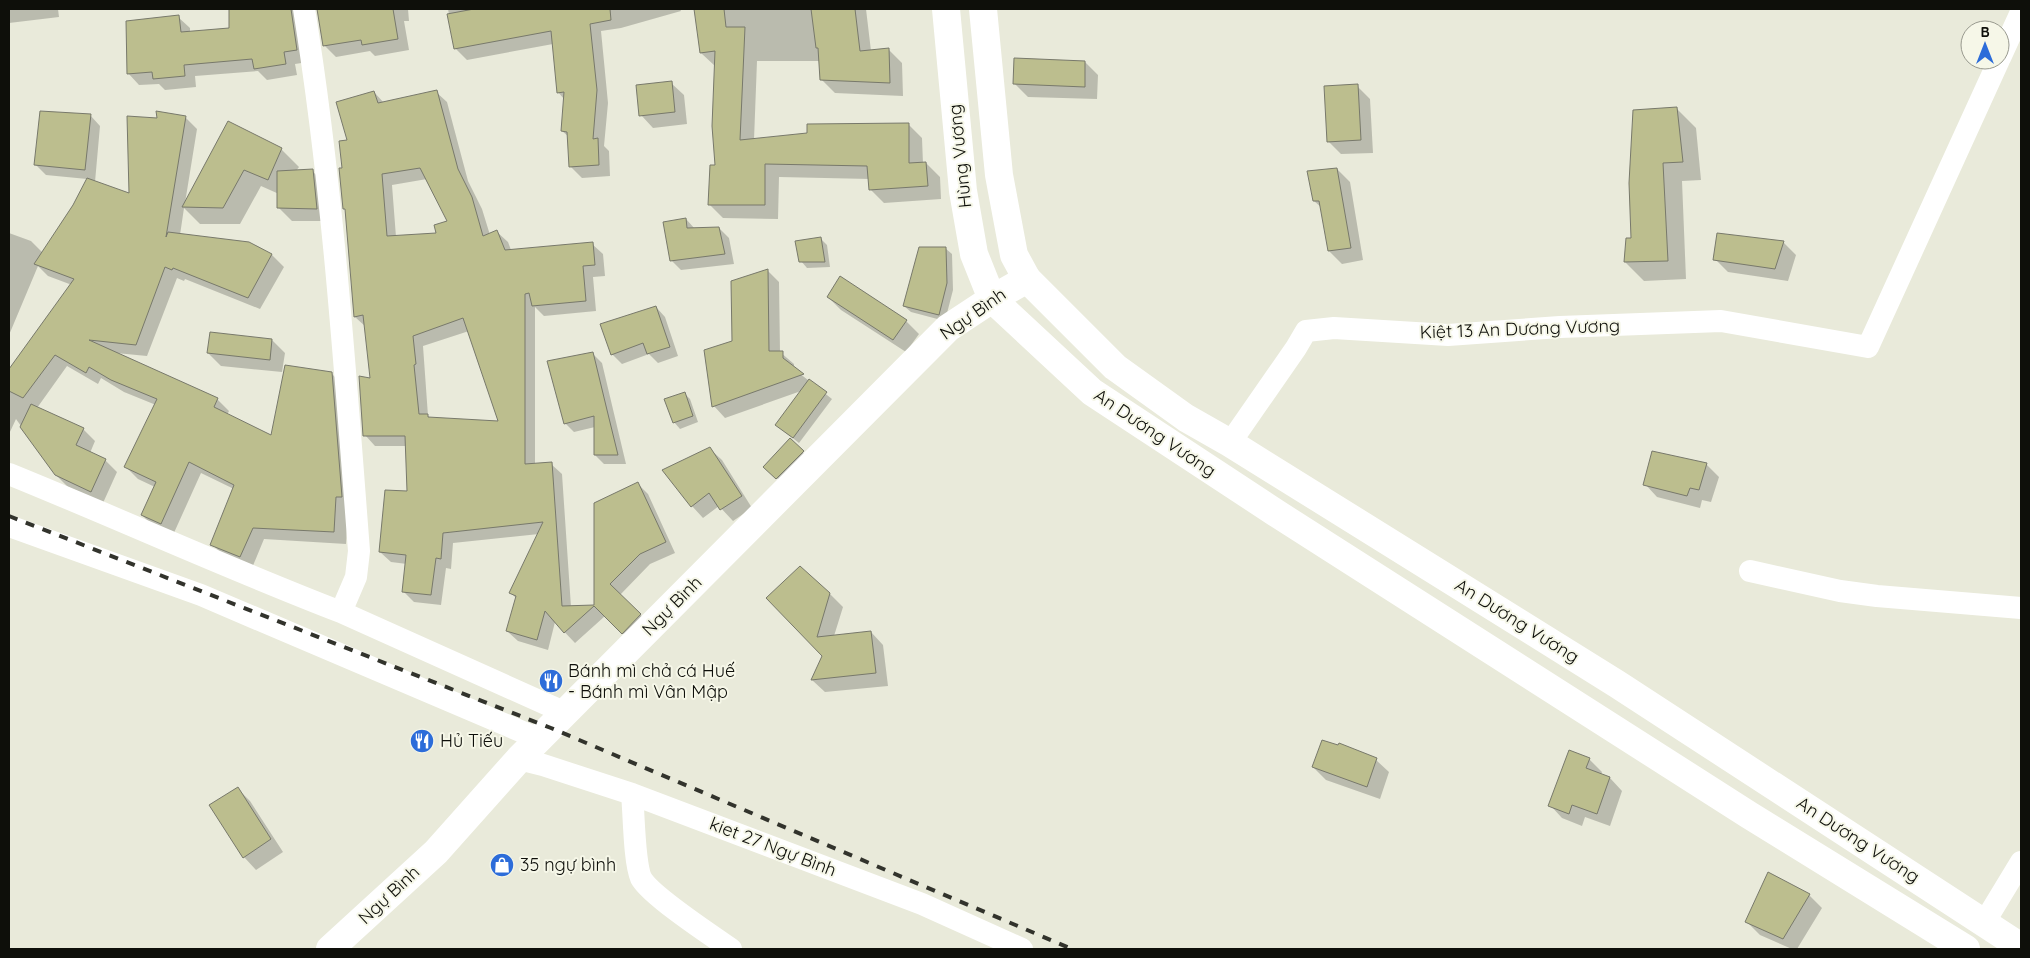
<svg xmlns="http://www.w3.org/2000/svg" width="2030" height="958" font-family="Quicksand,sans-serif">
	<rect width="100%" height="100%" fill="#e9eada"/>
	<!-- shadow -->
	<path fill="#0003" fill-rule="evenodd" d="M 9,9 L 58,9 L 59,17 L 9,23 Z
		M 230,9 L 302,9 L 308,62 L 295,64 L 297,75 L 267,80 L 258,71 L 195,76 L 196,87 L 165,90 L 159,84 L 139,85 L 128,73 L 178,17 L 190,28 L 190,33 L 230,29 Z
		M 318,9 L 408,9 L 409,21 L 404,21 L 409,50 L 375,56 L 370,51 L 336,57 L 324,45 Z
		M 448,9 L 680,9 L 681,11 L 621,28 L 601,31 L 608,103 L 604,146 L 609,151 L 610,176 L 582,178 L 570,166 L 569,137 L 562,131 L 564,99 L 558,92 L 553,44 L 467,60 L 455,48 Z
		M 726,9 L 866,9 L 871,51 L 888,49 L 902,63 L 903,96 L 835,93 L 821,79 L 820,61 L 757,61 L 754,140 L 908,124 L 922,138 L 923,164 L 926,163 L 940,177 L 941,199 L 884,203 L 870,189 L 870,179 L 779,177 L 778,219 L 723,218 L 709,204 L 717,166 L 715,66 L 701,53 L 696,13 Z
		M 1085,62 L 1098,75 L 1097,99 L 1028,97 L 1015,84 Z
		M 671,83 L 684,95 L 687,124 L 653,128 L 641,115 Z
		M 1357,86 L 1370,99 L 1373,153 L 1341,154 L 1328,141 Z
		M 374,92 L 384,103 L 436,92 L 447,102 L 468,181 L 482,209 L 490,235 L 497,232 L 508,242 L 511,250 L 592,244 L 603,254 L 605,276 L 593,277 L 596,311 L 544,316 L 535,307 L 535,464 L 551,464 L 562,474 L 571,607 L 595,606 L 637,483 L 648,494 L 675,553 L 650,564 L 620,595 L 651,625 L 633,643 L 605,616 L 575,643 L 555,622 L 548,650 L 518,641 L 507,631 L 516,598 L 511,593 L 539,534 L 453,543 L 451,569 L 446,568 L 441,605 L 414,602 L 404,592 L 407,564 L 391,562 L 380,552 L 409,492 L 406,446 L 375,446 L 365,435 L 371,379 L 366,327 L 355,317 L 343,169 L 348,142 ZM 427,179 L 449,222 L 438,234 L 396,237 L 392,185 ZM 469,331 L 500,422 L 431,419 L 428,416 L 423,346 Z
		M 1677,109 L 1696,128 L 1701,180 L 1682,181 L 1686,279 L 1644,281 L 1625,262 Z
		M 90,115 L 100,126 L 95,182 L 130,194 L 158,119 L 185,117 L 197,129 L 185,203 L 229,123 L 282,150 L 299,167 L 296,171 L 312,171 L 325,183 L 329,221 L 292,221 L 279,208 L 279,194 L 261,186 L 240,224 L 200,224 L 184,208 L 180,235 L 248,243 L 272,255 L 284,267 L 260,309 L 185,279 L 184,281 L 177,278 L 147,356 L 116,353 L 217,399 L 229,411 L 227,415 L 272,437 L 331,373 L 343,385 L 348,509 L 346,544 L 264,539 L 252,568 L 224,556 L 212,544 L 234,489 L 201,473 L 173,535 L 154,527 L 142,515 L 155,487 L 138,479 L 126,467 L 156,405 L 124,392 L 101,378 L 98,384 L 67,366 L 37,408 L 83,429 L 95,441 L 90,453 L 105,460 L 117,472 L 103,503 L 68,487 L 56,475 L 16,419 L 9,434 L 9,372 L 72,285 L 48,276 L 38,266 L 9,335 L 9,233 L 31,241 L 43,253 L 64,227 L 87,179 L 46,175 L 36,165 Z
		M 1337,169 L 1350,182 L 1363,260 L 1342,264 L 1329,251 L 1322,208 L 1314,201 Z
		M 686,219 L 695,229 L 719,228 L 729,238 L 734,264 L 681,270 L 672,261 Z
		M 1718,234 L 1784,243 L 1796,255 L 1788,281 L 1728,272 L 1715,259 Z
		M 821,239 L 827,245 L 830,267 L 807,268 L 801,261 Z
		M 945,248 L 952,254 L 953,290 L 945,321 L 911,312 L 904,306 Z
		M 767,270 L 779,282 L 780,352 L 794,364 L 794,369 L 832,399 L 799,443 L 776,425 L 801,391 L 725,418 L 714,406 L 733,342 Z
		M 828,297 L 906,321 L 919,334 L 906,352 L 841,310 Z
		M 656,307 L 665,317 L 678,356 L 658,363 L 649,354 L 622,364 L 612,354 Z
		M 211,333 L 272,340 L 285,353 L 282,372 L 221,366 L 208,353 Z
		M 593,354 L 602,363 L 626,464 L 604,464 L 595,455 L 595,427 L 574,432 L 565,423 Z
		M 684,393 L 690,399 L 698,422 L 680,429 L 674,422 Z
		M 790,440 L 809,458 L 783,484 L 765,467 Z
		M 710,449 L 722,460 L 752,508 L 733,521 L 719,506 L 703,518 L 692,506 Z
		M 1706,464 L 1719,477 L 1711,502 L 1702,500 L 1700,508 L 1657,497 L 1645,484 Z
		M 830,594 L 843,607 L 834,636 L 871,632 L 883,645 L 888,686 L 825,692 L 812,680 L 824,656 L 768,598 Z
		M 1589,759 L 1602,772 L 1601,775 L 1610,778 L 1622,791 L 1610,826 L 1585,817 L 1582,826 L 1562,818 L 1550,805 Z
		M 1376,760 L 1389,772 L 1380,799 L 1326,780 L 1313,767 Z
		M 238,789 L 250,801 L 283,852 L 256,870 L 244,857 Z
		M 1809,895 L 1822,908 L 1797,949 L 1792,949 L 1760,935 L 1747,922 Z"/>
	<!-- building -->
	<path fill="#bcbe8e" stroke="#78796b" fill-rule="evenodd" d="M 229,9 L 291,9 L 297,50 L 284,52 L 286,64 L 254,69 L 252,59 L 184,65 L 185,76 L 153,79 L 152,72 L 127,74 L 126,21 L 179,15 L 181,32 L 229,28 Z
		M 317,9 L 393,9 L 398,39 L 362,45 L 361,40 L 323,46 Z
		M 474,9 L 610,9 L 611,20 L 590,24 L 597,90 L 593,139 L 598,138 L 599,165 L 569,167 L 567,132 L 561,131 L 564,92 L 557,93 L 551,31 L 454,49 L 447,14 Z
		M 694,9 L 724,9 L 726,27 L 745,27 L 740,140 L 807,133 L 807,124 L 909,123 L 909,163 L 926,162 L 928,186 L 869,190 L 867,166 L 765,164 L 765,205 L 708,205 L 710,165 L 715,165 L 712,126 L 715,51 L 700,53 Z
		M 811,9 L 855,9 L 860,51 L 889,48 L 890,83 L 820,80 L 818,48 L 816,48 Z
		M 1014,58 L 1085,61 L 1085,87 L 1013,84 Z
		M 672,81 L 675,112 L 639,116 L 636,85 Z
		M 1358,84 L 1361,140 L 1327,142 L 1324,86 Z
		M 437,90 L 458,169 L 472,197 L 483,236 L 497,230 L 505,250 L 593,242 L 595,265 L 583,266 L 586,301 L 532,306 L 529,293 L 525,294 L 525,464 L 552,462 L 562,606 L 594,605 L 594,503 L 638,482 L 666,542 L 640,554 L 610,584 L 641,614 L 622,634 L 594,606 L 564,633 L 545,611 L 537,640 L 506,631 L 516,596 L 509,593 L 543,522 L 443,533 L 441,559 L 436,558 L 431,595 L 402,592 L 406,555 L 379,552 L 385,490 L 407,491 L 405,436 L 363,436 L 359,376 L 370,378 L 363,315 L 354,317 L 345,209 L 343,209 L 339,168 L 342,168 L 339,141 L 347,140 L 336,102 L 374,91 L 378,103 ZM 420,168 L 447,221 L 434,225 L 436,233 L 387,236 L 382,174 ZM 463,318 L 498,421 L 428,417 L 428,414 L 419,414 L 414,365 L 416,364 L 413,336 Z
		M 1677,107 L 1683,162 L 1663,163 L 1668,261 L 1624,262 L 1626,238 L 1631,238 L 1629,183 L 1633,110 Z
		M 40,111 L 91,114 L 85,170 L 34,165 Z
		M 156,111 L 186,116 L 166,237 L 168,232 L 249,242 L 272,254 L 248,298 L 173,268 L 172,270 L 165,267 L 136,345 L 89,340 L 218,398 L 214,407 L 271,435 L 285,365 L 332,372 L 342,497 L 336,497 L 334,532 L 253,528 L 240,557 L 210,545 L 234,485 L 189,462 L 161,524 L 141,515 L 156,482 L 124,467 L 157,399 L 111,380 L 89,367 L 86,373 L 55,355 L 23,398 L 9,391 L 9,369 L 74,279 L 34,264 L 73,205 L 87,178 L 129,193 L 127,116 L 157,118 Z
		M 228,121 L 282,148 L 268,180 L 244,170 L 223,208 L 182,207 Z
		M 1337,168 L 1351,248 L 1328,251 L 1319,201 L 1313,201 L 1307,171 Z
		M 313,169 L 317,209 L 277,208 L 277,171 Z
		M 686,218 L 687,228 L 719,227 L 725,254 L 670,261 L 663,222 Z
		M 1717,233 L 1784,241 L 1775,269 L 1713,260 Z
		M 821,237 L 825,262 L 799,262 L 795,241 Z
		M 919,247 L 946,247 L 947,283 L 939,315 L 903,306 Z
		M 768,269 L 769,351 L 783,351 L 783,358 L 804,374 L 712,407 L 704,350 L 732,341 L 731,281 Z
		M 840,276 L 907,320 L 893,340 L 827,297 Z
		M 656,306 L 670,347 L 647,354 L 643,343 L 611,355 L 600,324 Z
		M 210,332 L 272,339 L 270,360 L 207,353 Z
		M 593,352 L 607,410 L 618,455 L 594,455 L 594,416 L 564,424 L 547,361 Z
		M 809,379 L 827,392 L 793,438 L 775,425 Z
		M 685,392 L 693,416 L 673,423 L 664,399 Z
		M 31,404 L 84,428 L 76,445 L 106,459 L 91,492 L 55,475 L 20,427 Z
		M 790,438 L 804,451 L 776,479 L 763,467 Z
		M 710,447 L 742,496 L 720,510 L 709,493 L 691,507 L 662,470 Z
		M 1652,451 L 1707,463 L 1699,490 L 1690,488 L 1687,496 L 1643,485 Z
		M 800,566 L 830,593 L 817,637 L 871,631 L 876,673 L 811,680 L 822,656 L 766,598 Z
		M 1322,740 L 1338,745 L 1339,743 L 1377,758 L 1367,787 L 1312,767 Z
		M 1569,750 L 1590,758 L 1586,768 L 1610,777 L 1597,814 L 1572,805 L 1569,814 L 1548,806 Z
		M 238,787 L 271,839 L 243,858 L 209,805 Z
		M 1768,872 L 1810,894 L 1783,939 L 1745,922 Z"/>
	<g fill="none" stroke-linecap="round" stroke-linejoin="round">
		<!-- street -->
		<path stroke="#fff" stroke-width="22" d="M 2000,58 L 2021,12
			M 1230,443 L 1296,348 L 1306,331 L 1334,328 L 1448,335 L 1560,327 L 1721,321 L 1868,347 L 1999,60
			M 9,474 C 120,519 229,569 341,612 L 356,577 L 359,551 C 345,370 333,188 304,9
			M 9,526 L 201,595 L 539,739
			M 1750,571 L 1840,591 L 1877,596 L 2021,608
			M 341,612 L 566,713
			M 519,759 L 543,765 L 632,794 L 922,904 L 1022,949
			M 632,794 C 634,813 634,862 641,878 C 650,895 712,936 731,949
			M 1984,923 L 2021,862"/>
		<!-- primary -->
		<path stroke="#fff" stroke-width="28" d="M 1027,279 L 1115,367 L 1186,418 L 1230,443 L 1617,684 L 2021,947
			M 992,299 L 1092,392 L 1276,513 L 1749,815 L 1966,949"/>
		<!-- highway -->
		<path stroke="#fff" stroke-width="28" d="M 946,9 L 963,191 L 974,254 L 992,299
			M 330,949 L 436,852 L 519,759 L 948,328 L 992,299 L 1027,279 L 1014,255 L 999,175 L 983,9"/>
		<!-- rail -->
		<path stroke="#32332c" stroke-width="4" stroke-dasharray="9 9" stroke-linecap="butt" d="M 9,516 L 551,728 L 1072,949"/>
	</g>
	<!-- icons -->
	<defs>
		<g id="restaurant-disc" transform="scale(1.25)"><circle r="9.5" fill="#2c6cd9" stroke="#f6f7e8"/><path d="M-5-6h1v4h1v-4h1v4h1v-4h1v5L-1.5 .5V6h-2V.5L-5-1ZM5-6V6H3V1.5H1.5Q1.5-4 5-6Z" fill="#fff"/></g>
		<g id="shop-disc" transform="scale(1.25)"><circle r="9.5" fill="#2c6cd9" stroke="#f6f7e8"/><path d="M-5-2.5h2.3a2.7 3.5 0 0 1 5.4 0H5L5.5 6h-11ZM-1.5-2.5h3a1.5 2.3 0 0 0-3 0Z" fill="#fff"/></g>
	</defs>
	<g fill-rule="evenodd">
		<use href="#restaurant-disc" x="551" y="681"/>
		<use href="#restaurant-disc" x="422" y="741"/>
		<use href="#shop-disc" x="502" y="865"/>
	</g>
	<g text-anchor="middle" stroke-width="4" stroke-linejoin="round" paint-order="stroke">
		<!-- street labels -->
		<g font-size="18" fill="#0e0f0a" stroke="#f6f7e8">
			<text transform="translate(960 156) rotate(-96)" y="6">Hùng Vương</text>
			<text transform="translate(973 314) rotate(-35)" y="6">Ngự Bình</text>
			<text transform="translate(1520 329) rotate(-2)" y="6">Kiệt 13 An Dương Vương</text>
			<text transform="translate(1155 433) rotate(34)" y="6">An Dương Vương</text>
			<text transform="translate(672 606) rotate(-45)" y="6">Ngự Bình</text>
			<text transform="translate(1517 621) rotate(32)" y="6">An Dương Vương</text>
			<text transform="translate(1858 840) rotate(33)" y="6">An Dương Vương</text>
			<text transform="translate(773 847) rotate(21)" y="6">kiet 27 Ngự Bình</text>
			<text transform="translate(389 895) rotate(-43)" y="6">Ngự Bình</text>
		</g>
		<!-- poi labels -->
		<g font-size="18" fill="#0e0f0a" stroke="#f6f7e8" text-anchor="start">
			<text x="568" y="677">Bánh mì chả cá Huế<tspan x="568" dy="21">- Bánh mì Vân Mập</tspan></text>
			<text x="440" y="747">Hủ Tiếu</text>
			<text x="520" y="871">35 ngự bình</text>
		</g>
	</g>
	<!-- border -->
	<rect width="2030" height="958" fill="none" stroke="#0e0f0a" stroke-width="20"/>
	<!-- north arrow -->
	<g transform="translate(1985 45)"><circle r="24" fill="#f6f7e8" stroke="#999a8f"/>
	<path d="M0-4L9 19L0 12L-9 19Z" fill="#2c6cd9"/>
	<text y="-8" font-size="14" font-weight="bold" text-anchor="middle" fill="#0e0f0a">B</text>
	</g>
</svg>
